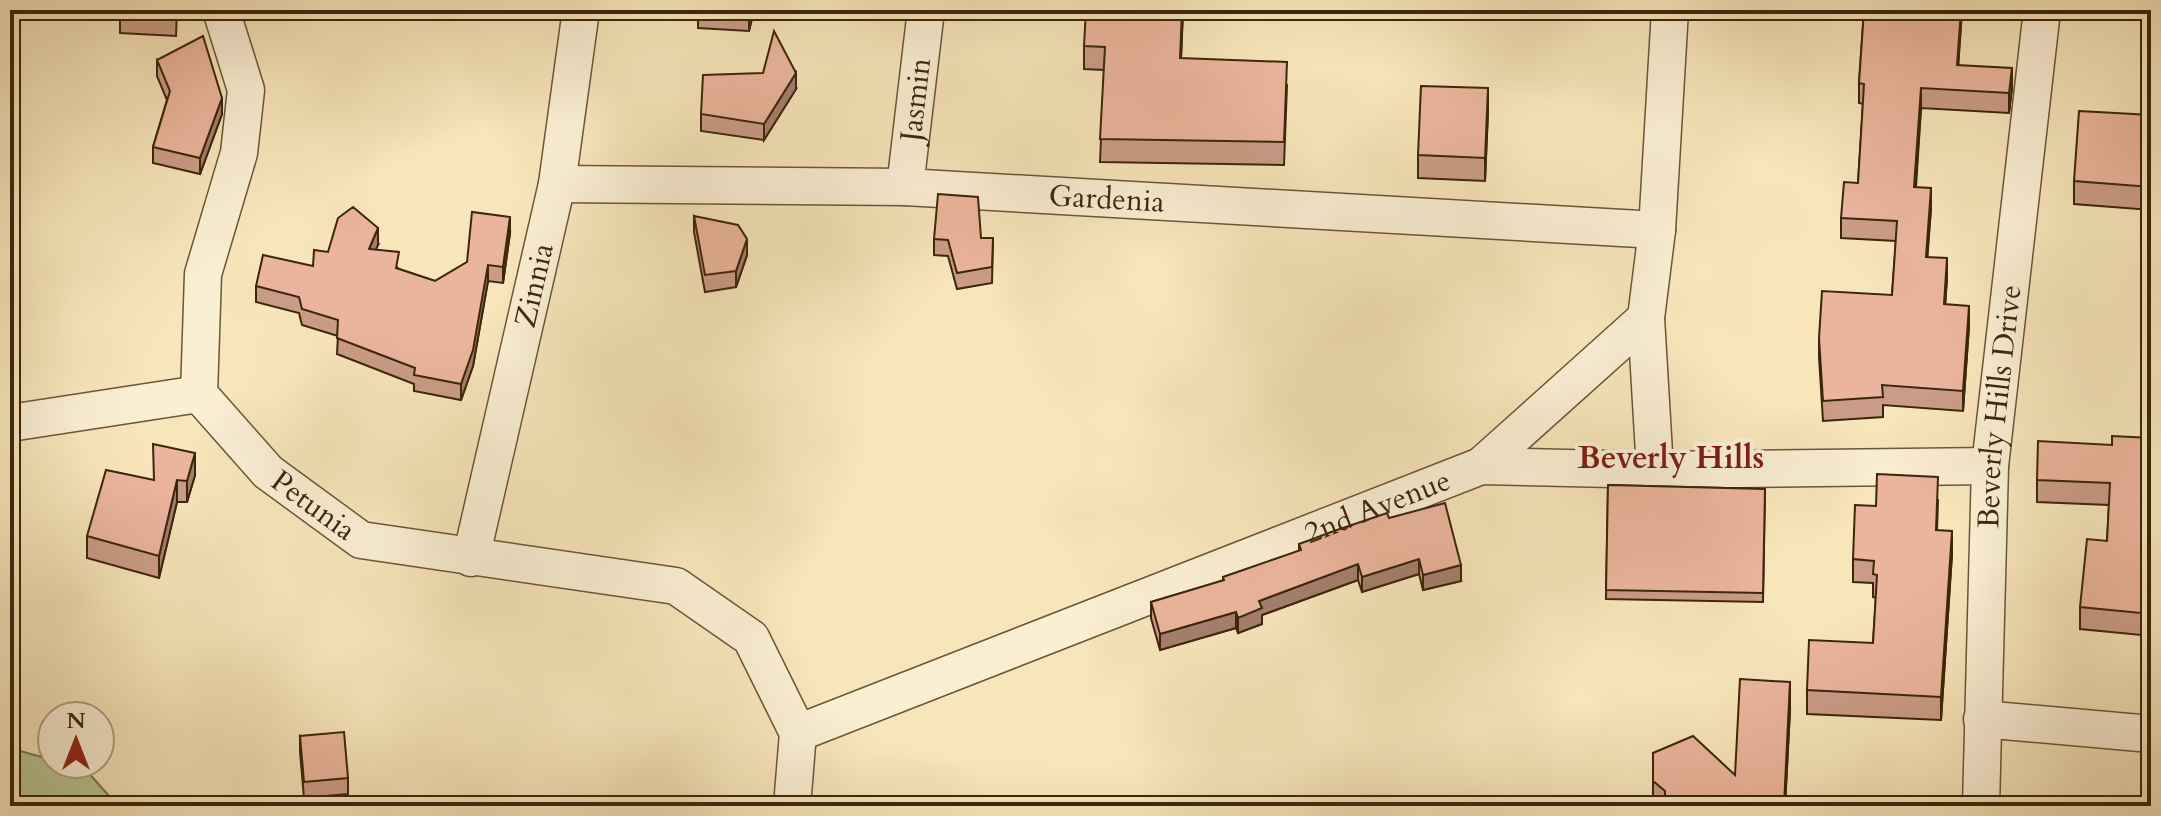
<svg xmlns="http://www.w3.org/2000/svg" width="2161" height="816" font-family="Cardo,serif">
	<rect width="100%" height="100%" fill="#f7e5bb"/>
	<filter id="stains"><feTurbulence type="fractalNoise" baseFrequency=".0025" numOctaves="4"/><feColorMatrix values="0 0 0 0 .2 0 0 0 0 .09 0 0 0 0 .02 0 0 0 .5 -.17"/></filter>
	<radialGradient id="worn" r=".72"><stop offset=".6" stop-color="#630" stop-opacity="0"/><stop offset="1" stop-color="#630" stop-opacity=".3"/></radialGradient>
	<!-- green -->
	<path fill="#b7c694" stroke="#7a7650" stroke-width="2" d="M 10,748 L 52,760 L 52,764 L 86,770 L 118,806 L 10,806 Z"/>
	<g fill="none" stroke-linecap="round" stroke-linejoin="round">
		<!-- minor casing -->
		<g stroke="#6b5638" stroke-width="39">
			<g id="minor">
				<path id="s1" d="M 221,10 L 246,90 L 239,153 L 203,274 L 199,394 L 268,472 L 361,540 L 676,586 L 751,638 L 798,733 L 792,806"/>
				<path id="s2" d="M 557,184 L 905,187 L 1657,230"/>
				<path id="s3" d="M 905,187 L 926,10"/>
				<path d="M 10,423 L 199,394"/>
				<path d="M 1481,466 L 1646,318"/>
				<path d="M 1655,470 L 1646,318 L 1657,230 L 1670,10"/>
				<path id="s4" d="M 471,558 L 557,184 L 581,10"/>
				<path d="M 1982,719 L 2151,734"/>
				<path id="s5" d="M 798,733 L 1481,466 L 1655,470 L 1990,466"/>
				<path id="s6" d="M 1981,806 L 1990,466 L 2042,10"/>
			</g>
		</g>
		<!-- minor -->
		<use href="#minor" stroke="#faeed3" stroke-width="36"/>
	</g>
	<!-- wall -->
	<path fill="#ca9c87" stroke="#3c260c" stroke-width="2" d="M 120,10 L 177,10 L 176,36 L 120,33 Z
		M 495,10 L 518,10 L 518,13 Z
		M 698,10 L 754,10 L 749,31 L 698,28 Z
		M 1183,10 L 1181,59 L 1287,85 L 1284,165 L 1100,162 L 1104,70 L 1084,69 L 1084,46 Z
		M 1864,10 L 1962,10 L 1958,65 L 2012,88 L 2009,113 L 1921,108 L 1916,187 L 1931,208 L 1927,257 L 1947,278 L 1945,304 L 1969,326 L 1963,411 L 1883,405 L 1883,417 L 1823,421 L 1819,357 L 1819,338 L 1892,295 L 1896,241 L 1841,238 L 1841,218 L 1858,183 L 1863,104 L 1859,103 L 1859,83 Z
		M 157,60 L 222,114 L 200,174 L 153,163 L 153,147 L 167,100 L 157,76 Z
		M 796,89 L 764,140 L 701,131 L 701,114 Z
		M 1488,111 L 1485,181 L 1418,178 L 1418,155 Z
		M 2151,115 L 2151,210 L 2074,204 L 2074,181 Z
		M 694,216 L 747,255 L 736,287 L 705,292 L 694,232 Z
		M 510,233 L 503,283 L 488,281 L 473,366 L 461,400 L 414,391 L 414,384 L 337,354 L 338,336 L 302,325 L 299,313 L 256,302 L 256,286 L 378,245 L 375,249 L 399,269 L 435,281 L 467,262 Z
		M 993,238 L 992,283 L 957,289 L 948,256 L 934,255 L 934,239 Z
		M 2151,438 L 2151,636 L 2080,629 L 2080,607 L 2107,541 L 2109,505 L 2037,502 L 2037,480 L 2112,445 Z
		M 195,475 L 187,502 L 177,502 L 159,578 L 87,558 L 87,536 L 153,480 Z
		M 1608,485 L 1765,489 L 1763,602 L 1606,599 Z
		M 1938,500 L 1937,530 L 1952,554 L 1941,720 L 1807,714 L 1807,690 L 1873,643 L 1876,598 L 1873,597 L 1873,583 L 1853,582 L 1853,559 L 1876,506 Z
		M 1389,518 L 1461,581 L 1423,590 L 1419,574 L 1362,592 L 1358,580 L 1262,615 L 1262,624 L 1238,633 L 1236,628 L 1160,650 L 1151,618 L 1151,602 L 1223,581 L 1223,577 L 1299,551 L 1299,544 Z
		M 1790,710 L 1785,806 L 1653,806 L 1653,753 L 1735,775 Z
		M 300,736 L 348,778 L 348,794 L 304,798 L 300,752 Z"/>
	<!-- shaded-wall -->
	<path fill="#a47f6e" stroke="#3c260c" stroke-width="2" d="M 750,10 L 754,10 L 749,31 L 749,14 Z
		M 1182,10 L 1183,10 L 1180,82 L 1180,58 Z
		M 1961,10 L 1962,10 L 1957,85 L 1957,65 Z
		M 2012,68 L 2012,88 L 2009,113 L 2009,93 Z
		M 796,73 L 796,89 L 764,140 L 764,124 Z
		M 1488,88 L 1488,111 L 1485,181 L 1485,158 Z
		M 1921,88 L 1921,108 L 1914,207 L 1914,187 Z
		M 222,98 L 222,114 L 200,174 L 200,158 Z
		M 1931,188 L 1931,208 L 1926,277 L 1926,257 Z
		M 510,217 L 510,233 L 503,283 L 503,267 Z
		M 378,228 L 378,245 L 369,265 L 369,249 Z
		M 747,239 L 747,255 L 736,287 L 736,271 Z
		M 1947,258 L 1947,278 L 1944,324 L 1944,304 Z
		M 488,265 L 488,281 L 473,366 L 461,400 L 461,384 Z
		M 1969,306 L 1969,326 L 1963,411 L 1963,391 Z
		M 195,453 L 195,475 L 187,502 L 187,481 Z
		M 177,480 L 177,502 L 159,578 L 159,556 Z
		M 1952,531 L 1952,554 L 1941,720 L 1941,697 Z
		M 1419,559 L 1419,574 L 1362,592 L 1362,577 Z
		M 1358,564 L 1358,580 L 1262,615 L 1262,624 L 1238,633 L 1238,618 L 1259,601 Z
		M 1461,565 L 1461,581 L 1423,590 L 1423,575 Z
		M 1236,612 L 1236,628 L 1160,650 L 1160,634 Z
		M 1790,682 L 1790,710 L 1785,806 L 1784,806 Z"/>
	<!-- building -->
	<path fill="#ebb59d" stroke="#3c260c" stroke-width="2" d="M 120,10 L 176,10 L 176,20 L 120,17 Z
		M 698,10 L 750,10 L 749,14 L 698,12 Z
		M 1086,10 L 1182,10 L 1180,58 L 1287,62 L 1284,142 L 1100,139 L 1105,47 L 1084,46 Z
		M 1864,10 L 1961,10 L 1957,65 L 2012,68 L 2009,93 L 1921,88 L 1914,187 L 1931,188 L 1926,257 L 1947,258 L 1944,304 L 1969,306 L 1963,391 L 1882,385 L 1883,397 L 1823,401 L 1819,338 L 1822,291 L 1892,295 L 1897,221 L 1841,218 L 1844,182 L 1858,183 L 1864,84 L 1859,83 Z
		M 774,31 L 796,73 L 764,124 L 701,114 L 703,75 L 763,73 Z
		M 203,36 L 222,98 L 200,158 L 153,147 L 170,91 L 157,60 Z
		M 1421,86 L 1488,88 L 1485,158 L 1418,155 Z
		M 2079,111 L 2151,115 L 2151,187 L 2074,181 Z
		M 938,194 L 978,197 L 981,238 L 993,238 L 992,267 L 957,273 L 948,240 L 934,239 Z
		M 353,207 L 378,228 L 369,249 L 399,252 L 396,268 L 435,281 L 467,262 L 472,212 L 510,217 L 503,267 L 488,265 L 473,350 L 461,384 L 414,375 L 415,368 L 337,338 L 338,320 L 302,309 L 299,297 L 256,286 L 263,255 L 313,266 L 314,250 L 328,252 L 338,218 Z
		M 694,216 L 738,225 L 747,239 L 736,271 L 705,275 Z
		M 2112,436 L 2151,438 L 2151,614 L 2080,607 L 2087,539 L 2107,541 L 2110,483 L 2037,480 L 2038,441 L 2112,445 Z
		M 153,444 L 195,453 L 187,481 L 177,480 L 159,556 L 87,536 L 106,470 L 154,480 Z
		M 1877,474 L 1938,477 L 1936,530 L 1952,531 L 1941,697 L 1807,690 L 1809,640 L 1873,643 L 1877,575 L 1873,574 L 1874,561 L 1853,559 L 1855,505 L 1876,506 Z
		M 1608,485 L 1765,489 L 1763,593 L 1606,590 Z
		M 1445,503 L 1461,565 L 1423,575 L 1419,559 L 1362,577 L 1358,564 L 1259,601 L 1262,608 L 1238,618 L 1236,612 L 1160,634 L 1151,602 L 1224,580 L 1223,577 L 1301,550 L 1299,544 L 1334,531 L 1387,513 L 1389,518 Z
		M 1740,679 L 1790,682 L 1784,805 L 1665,806 L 1665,791 L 1653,781 L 1653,753 L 1693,736 L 1735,775 Z
		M 344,732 L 348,778 L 304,782 L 300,736 Z"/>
	<g text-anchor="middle" stroke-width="8" stroke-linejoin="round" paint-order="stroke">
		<!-- street labels -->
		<g font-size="30" fill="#3c260c" stroke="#faeed3">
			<text dy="10" stroke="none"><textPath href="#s3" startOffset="88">Jasmin</textPath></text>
			<text dy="10" stroke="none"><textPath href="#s2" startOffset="550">Gardenia</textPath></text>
			<text dy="10" stroke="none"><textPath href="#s4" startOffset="280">Zinnia</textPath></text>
			<text dy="10" stroke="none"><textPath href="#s6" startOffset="400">Beverly Hills Drive</textPath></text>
			<text dy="10" stroke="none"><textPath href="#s1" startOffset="554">Petunia</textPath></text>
			<text dy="10" stroke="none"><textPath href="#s5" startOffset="622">2nd Avenue</textPath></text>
		</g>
		<!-- neighbourhood labels -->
		<g font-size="32" font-weight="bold" fill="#7a1f14" stroke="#faeed3">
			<text x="1671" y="468">Beverly Hills</text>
		</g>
	</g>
	<!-- margin -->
	<rect width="2161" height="816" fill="none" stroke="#f7e5bb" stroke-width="40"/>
	<rect x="12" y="12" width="2137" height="792" fill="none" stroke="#3c260c" stroke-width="4"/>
	<rect x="20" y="20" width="2121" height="776" fill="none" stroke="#3c260c" stroke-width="2"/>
	<!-- north arrow -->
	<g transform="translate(76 740)"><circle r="38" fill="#faeed3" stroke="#ae9e83" stroke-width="2"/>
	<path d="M0-6L14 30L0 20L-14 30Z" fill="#8f2418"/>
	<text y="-12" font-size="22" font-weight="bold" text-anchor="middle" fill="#3c260c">N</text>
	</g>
	<rect width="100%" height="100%" filter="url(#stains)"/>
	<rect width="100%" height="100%" fill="url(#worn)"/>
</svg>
